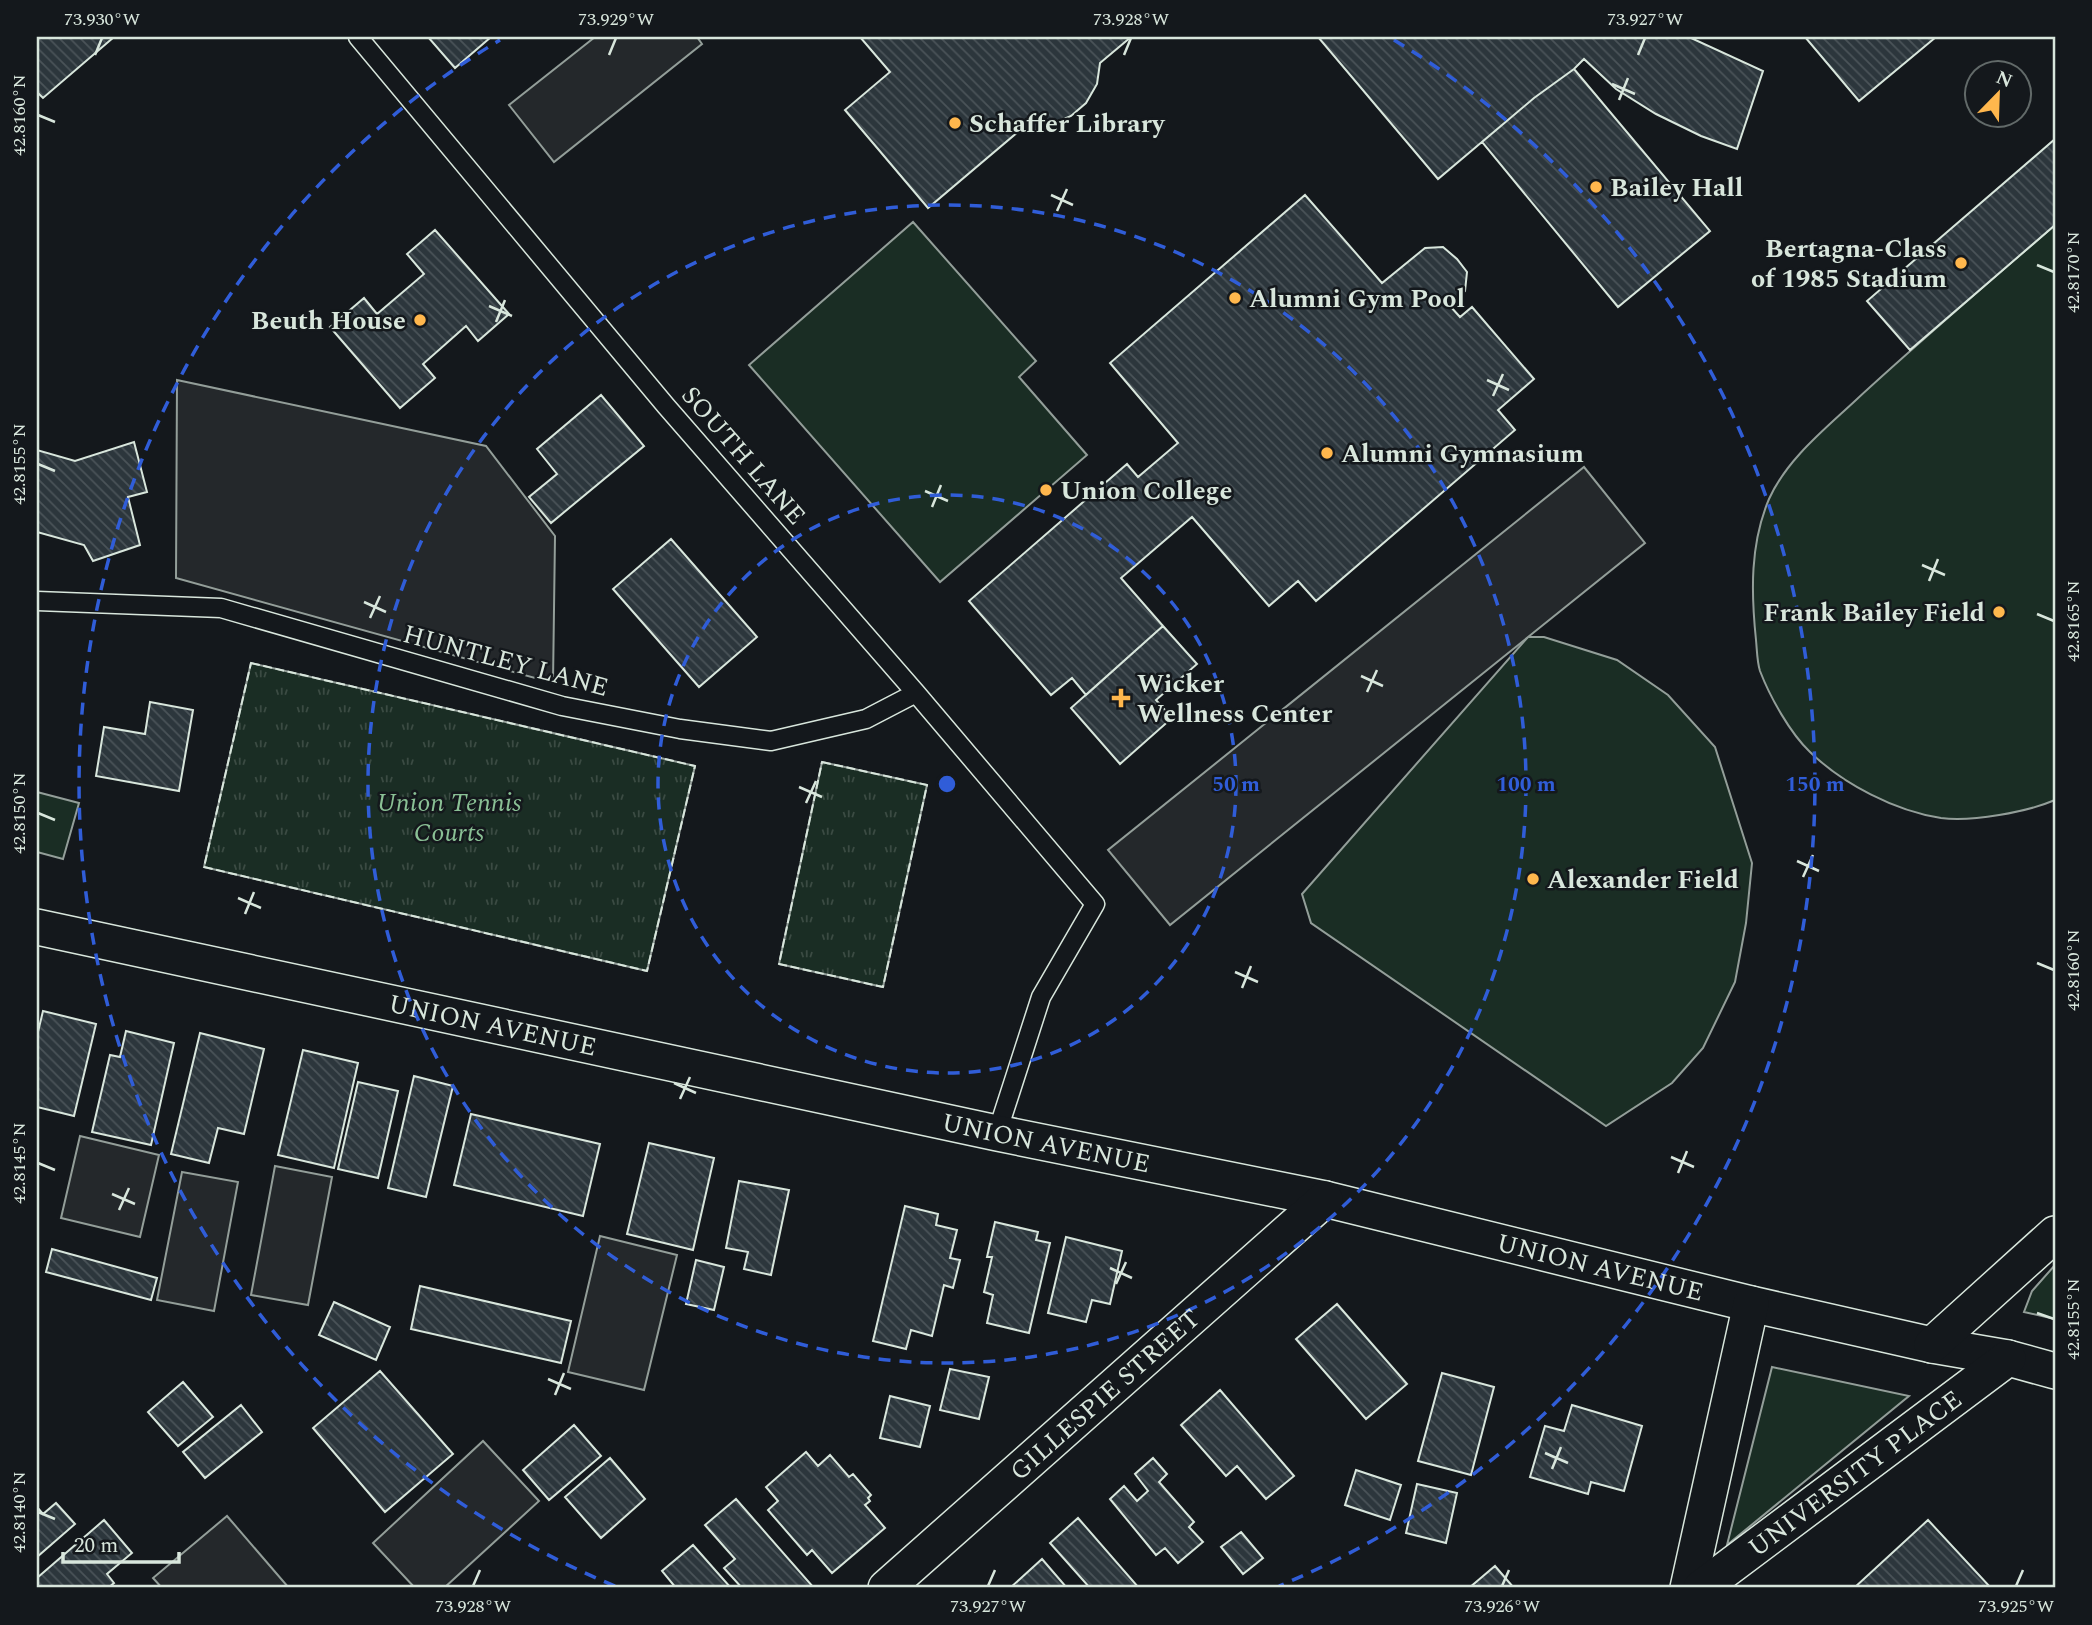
<svg xmlns="http://www.w3.org/2000/svg" width="2092" height="1625" font-family="Spectral,serif">
	<defs>
		<pattern id="park-tufts" width="24" height="20" patternUnits="userSpaceOnUse" patternTransform="scale(1.75)"><rect width="24" height="20" fill="#1a2d24"/><path d="M3 7l-1-3M5 7V3M7 7l1-3M15 17l-1-3M17 17v-4M19 17l1-3" fill="none" stroke="#3b4b43"/></pattern>
		<pattern id="building-back-hatch" width="6" height="6" patternUnits="userSpaceOnUse" patternTransform="scale(1.75)"><rect width="6" height="6" fill="#2c363c"/><path d="M-1 5l2 2M0 0l6 6M5-1l2 2" fill="none" stroke="#4a5358"/></pattern>
	</defs>
	<rect width="100%" height="100%" fill="#14181c"/>
	<!-- green -->
	<path fill="#1a2d24" stroke="#939e99" stroke-width="2" d="M 913,222 L 1036,361 L 1019,377 L 1087,455 L 940,582 L 749,365 Z
		M 2055,225 L 2055,800 C 2027,812 1972,822 1941,818 C 1895,811 1843,784 1810,752 C 1790,733 1770,697 1760,671 C 1757,662 1757,650 1756,640 C 1751,592 1750,544 1769,499 C 1787,459 1825,429 1856,400 C 1921,340 1988,283 2055,225 Z
		M 1528,637 L 1544,637 L 1617,660 L 1668,695 L 1715,747 L 1752,863 L 1746,923 L 1735,982 L 1703,1048 L 1672,1083 L 1606,1126 L 1311,923 L 1302,894 Z
		M 37,792 L 79,803 L 63,859 L 37,852 Z
		M 2055,1265 L 2055,1319 L 2024,1312 L 2032,1291 Z
		M 1772,1367 L 1909,1396 L 1727,1545 Z"/>
	<!-- park -->
	<path fill="url(#park-tufts)" stroke="#939e99" stroke-width="2" d="M 251,663 L 695,766 L 647,971 L 204,867 Z
		M 822,762 L 927,785 L 883,987 L 779,964 Z"/>
	<!-- parking -->
	<path fill="#24282b" stroke="#939e99" stroke-width="2" d="M 595,37 L 697,37 L 702,44 L 554,162 L 509,105 Z
		M 177,380 L 486,446 L 555,536 L 553,683 L 176,578 Z
		M 1584,467 L 1645,543 L 1170,925 L 1108,850 Z
		M 80,1136 L 159,1155 L 140,1237 L 61,1218 Z
		M 275,1166 L 332,1177 L 308,1305 L 251,1295 Z
		M 182,1172 L 238,1182 L 214,1311 L 157,1300 Z
		M 600,1236 L 677,1255 L 644,1390 L 568,1372 Z
		M 483,1441 L 539,1501 L 444,1588 L 415,1588 L 373,1543 Z
		M 227,1516 L 289,1588 L 162,1588 L 153,1578 Z"/>
	<!-- building -->
	<path fill="url(#building-back-hatch)" stroke="#d8e6dc" stroke-width="2" d="M 37,37 L 114,37 L 43,98 L 37,92 Z
		M 428,37 L 491,37 L 455,68 Z
		M 860,37 L 1131,37 L 1100,63 L 1097,84 L 1086,103 L 1071,116 L 1038,130 L 1019,131 L 928,208 L 845,110 L 890,72 Z
		M 1318,37 L 1689,37 L 1763,71 L 1737,149 L 1701,136 L 1656,114 L 1616,89 L 1584,59 L 1574,69 L 1534,98 L 1438,179 Z
		M 1805,37 L 1936,37 L 1859,101 Z
		M 1574,69 L 1710,231 L 1618,307 L 1482,142 L 1534,98 Z
		M 2055,139 L 2055,225 L 1910,350 L 1867,301 Z
		M 1305,195 L 1382,283 L 1425,248 L 1443,247 L 1457,259 L 1467,272 L 1465,291 L 1450,306 L 1460,317 L 1472,307 L 1534,379 L 1498,410 L 1515,430 L 1316,601 L 1298,581 L 1269,606 L 1192,517 L 1121,578 L 1163,626 L 1086,695 L 1072,678 L 1051,695 L 969,601 L 1127,464 L 1138,477 L 1178,443 L 1110,363 Z
		M 435,230 L 509,314 L 478,341 L 466,326 L 423,364 L 435,378 L 400,408 L 330,327 L 364,298 L 377,314 L 424,274 L 407,254 Z
		M 601,395 L 644,446 L 551,523 L 529,497 L 557,474 L 537,449 Z
		M 134,442 L 147,492 L 128,497 L 140,545 L 93,561 L 84,545 L 37,532 L 37,450 L 75,461 Z
		M 671,539 L 757,637 L 699,687 L 613,589 Z
		M 1163,626 L 1197,664 L 1156,700 L 1172,718 L 1120,764 L 1071,708 Z
		M 150,702 L 193,710 L 179,791 L 96,776 L 104,727 L 145,734 Z
		M 43,1011 L 96,1024 L 74,1116 L 37,1107 L 37,1036 Z
		M 126,1031 L 174,1043 L 151,1145 L 92,1132 L 110,1055 L 120,1057 Z
		M 200,1033 L 264,1049 L 244,1134 L 218,1128 L 209,1163 L 171,1154 Z
		M 303,1050 L 358,1063 L 334,1168 L 278,1155 Z
		M 414,1076 L 453,1086 L 426,1197 L 388,1188 Z
		M 358,1082 L 398,1091 L 378,1178 L 338,1169 Z
		M 471,1114 L 600,1144 L 583,1216 L 454,1185 Z
		M 649,1143 L 714,1158 L 693,1250 L 627,1234 Z
		M 739,1181 L 789,1190 L 771,1275 L 744,1269 L 748,1252 L 726,1248 Z
		M 905,1206 L 938,1214 L 936,1225 L 957,1230 L 950,1258 L 960,1260 L 953,1288 L 944,1285 L 932,1336 L 911,1330 L 906,1349 L 873,1341 Z
		M 995,1222 L 1038,1232 L 1036,1240 L 1050,1243 L 1029,1333 L 987,1323 L 993,1295 L 984,1292 L 992,1257 L 987,1257 Z
		M 1066,1237 L 1122,1251 L 1110,1304 L 1092,1300 L 1086,1322 L 1048,1313 Z
		M 52,1249 L 157,1278 L 151,1300 L 46,1272 Z
		M 696,1260 L 724,1267 L 714,1310 L 686,1304 Z
		M 420,1286 L 571,1321 L 561,1363 L 411,1329 Z
		M 334,1302 L 390,1327 L 376,1360 L 319,1335 Z
		M 1337,1304 L 1407,1384 L 1366,1419 L 1296,1339 Z
		M 950,1369 L 989,1377 L 979,1419 L 940,1410 Z
		M 380,1371 L 453,1454 L 385,1512 L 313,1428 Z
		M 1442,1373 L 1494,1387 L 1471,1475 L 1418,1461 Z
		M 183,1382 L 213,1417 L 178,1446 L 148,1412 Z
		M 1220,1390 L 1294,1476 L 1266,1499 L 1237,1466 L 1226,1476 L 1181,1425 Z
		M 890,1396 L 930,1406 L 920,1447 L 880,1438 Z
		M 241,1405 L 262,1432 L 205,1478 L 183,1452 Z
		M 1572,1405 L 1642,1426 L 1624,1491 L 1591,1482 L 1588,1494 L 1530,1477 L 1545,1426 L 1564,1431 Z
		M 574,1425 L 601,1456 L 549,1500 L 523,1470 Z
		M 806,1452 L 818,1466 L 830,1455 L 849,1477 L 853,1474 L 871,1495 L 868,1498 L 870,1501 L 865,1505 L 885,1528 L 832,1573 L 812,1550 L 807,1555 L 768,1510 L 778,1501 L 766,1487 Z
		M 610,1458 L 645,1499 L 601,1538 L 565,1497 Z
		M 1153,1458 L 1167,1474 L 1159,1482 L 1194,1522 L 1189,1527 L 1203,1542 L 1178,1563 L 1165,1548 L 1156,1555 L 1110,1499 L 1124,1486 L 1137,1501 L 1148,1491 L 1135,1474 Z
		M 1356,1470 L 1401,1485 L 1390,1520 L 1345,1505 Z
		M 1417,1484 L 1457,1493 L 1446,1543 L 1406,1533 Z
		M 736,1499 L 814,1588 L 742,1588 L 724,1568 L 735,1559 L 705,1525 Z
		M 56,1503 L 75,1524 L 37,1557 L 37,1507 L 43,1514 Z
		M 1078,1518 L 1139,1588 L 1090,1588 L 1050,1543 Z
		M 104,1520 L 132,1553 L 107,1574 L 114,1583 L 108,1588 L 37,1588 L 37,1578 Z
		M 1928,1520 L 1991,1588 L 1854,1588 Z
		M 1241,1532 L 1263,1558 L 1243,1574 L 1221,1547 Z
		M 693,1545 L 731,1588 L 676,1588 L 662,1571 Z
		M 1042,1559 L 1067,1588 L 1010,1588 Z
		M 1495,1566 L 1514,1588 L 1469,1588 Z"/>
	<g fill="none" stroke-linecap="round" stroke-linejoin="round">
		<!-- lane casing -->
		<g stroke="#d8e6dc" stroke-width="21">
			<path id="lane" d="M 358,37 L 666,406 L 916,693 L 1095,904 L 1041,997 L 997,1133
				M 37,601 L 221,608 L 562,706 L 680,729 L 771,741 L 866,719 L 916,693"/>
		</g>
		<!-- street casing -->
		<g stroke="#d8e6dc" stroke-width="38">
			<g id="street">
				<path id="s1" d="M 37,927 L 997,1133 L 1325,1199 L 1751,1304 L 1932,1345 L 2008,1358 L 2055,1371"/>
				<path d="M 1932,1345 L 2055,1234"/>
				<path id="s2" d="M 886,1588 L 1325,1199"/>
				<path d="M 1688,1588 L 1751,1304"/>
				<path id="s3" d="M 1701,1588 L 2008,1358"/>
			</g>
		</g>
		<!-- lane -->
		<use href="#lane" stroke="#14181c" stroke-width="18"/>
		<!-- street -->
		<use href="#street" stroke="#14181c" stroke-width="35"/>
		<!-- fence -->
		<path stroke="#d8e6dc" stroke-width="2" stroke-dasharray="9 3.5" stroke-linecap="butt" d="M 251,663 L 695,766 L 647,971 L 204,867 Z
			M 822,762 L 927,785 L 883,987 L 779,964 Z"/>
	</g>
	<!-- ticks -->
	<path fill="none" stroke="#d8e6dc" stroke-width="2.5" d="M 95,55 L 102,38M 609,55 L 616,38M 1124,55 L 1131,38M 1638,55 L 1645,38M 1612,84 L 1635,94M 1619,100 L 1628,78M 38,115 L 55,122M 1051,195 L 1073,205M 1057,211 L 1067,189M 2037,265 L 2054,272M 489,306 L 512,316M 496,322 L 505,300M 1487,380 L 1509,390M 1493,396 L 1503,374M 38,464 L 55,471M 925,491 L 948,501M 932,507 L 941,485M 1922,565 L 1945,575M 1929,581 L 1938,559M 364,602 L 386,612M 2037,614 L 2054,621M 370,618 L 380,596M 1361,676 L 1383,686M 1367,692 L 1377,670M 799,787 L 822,797M 806,803 L 816,781M 38,813 L 55,820M 1797,861 L 1819,871M 1803,877 L 1813,855M 238,898 L 261,908M 245,914 L 254,892M 2037,963 L 2054,970M 1235,972 L 1258,982M 1242,988 L 1251,966M 674,1083 L 696,1093M 680,1099 L 690,1077M 1671,1157 L 1694,1167M 38,1163 L 55,1170M 1678,1173 L 1687,1151M 112,1194 L 135,1204M 119,1210 L 129,1188M 1110,1268 L 1132,1278M 1116,1284 L 1126,1262M 2037,1313 L 2054,1319M 548,1379 L 571,1389M 555,1395 L 564,1373M 1545,1453 L 1568,1463M 1552,1469 L 1561,1447M 38,1512 L 55,1519M 473,1586 L 480,1570M 988,1586 L 995,1570M 1502,1586 L 1509,1570M 2016,1586 L 2023,1570"/>
	<!-- distance rings -->
	<g fill="none" stroke="#305dd8" stroke-width="3.5" stroke-dasharray="12 9">
		<circle cx="947" cy="784" r="289"/>
		<circle cx="947" cy="784" r="579"/>
		<path d="M615 1586A868 868 0 0 1 500 40M1394 40A868 868 0 0 1 1279 1586"/>
	</g>
	<!-- markers -->
	<g fill="#ffb74d" stroke="#14181c" stroke-width="2.5">
		<circle cx="955" cy="123" r="7"/>
		<circle cx="1596" cy="187" r="7"/>
		<circle cx="1961" cy="263" r="7"/>
		<circle cx="1235" cy="298" r="7"/>
		<circle cx="420" cy="320" r="7"/>
		<circle cx="1327" cy="453" r="7"/>
		<circle cx="1046" cy="490" r="7"/>
		<circle cx="1999" cy="612" r="7"/>
		<path d="M1117.5 687.5h7v7h7v7h-7v7h-7v-7h-7v-7h7z"/>
		<circle cx="1533" cy="879" r="7"/>
	</g>
	<g text-anchor="middle" stroke-width="5" stroke-linejoin="round" paint-order="stroke">
		<!-- poi labels -->
		<g font-size="26" font-weight="bold" fill="#d8e6dc" stroke="#14181c" text-anchor="start">
			<text x="969" y="132">Schaffer Library</text>
			<text x="1610" y="196">Bailey Hall</text>
			<text x="1947" y="257" text-anchor="end">Bertagna-Class<tspan x="1947" dy="30">of 1985 Stadium</tspan></text>
			<text x="1249" y="307">Alumni Gym Pool</text>
			<text x="406" y="329" text-anchor="end">Beuth House</text>
			<text x="1341" y="462">Alumni Gymnasium</text>
			<text x="1060" y="499">Union College</text>
			<text x="1985" y="621" text-anchor="end">Frank Bailey Field</text>
			<text x="1137" y="692">Wicker<tspan x="1137" dy="30">Wellness Center</tspan></text>
			<text x="1547" y="888">Alexander Field</text>
		</g>
		<!-- street labels -->
		<g font-size="26" fill="#d8e6dc" stroke="#14181c">
			<text transform="translate(744 455) rotate(49)" y="9">SOUTH LANE</text>
			<text transform="translate(506 660) rotate(15)" y="9">HUNTLEY LANE</text>
			<text dy="9" stroke="none"><textPath href="#s1" startOffset="466">UNION AVENUE</textPath></text>
			<text dy="9" stroke="none"><textPath href="#s1" startOffset="1032">UNION AVENUE</textPath></text>
			<text dy="9" stroke="none"><textPath href="#s1" startOffset="1600">UNION AVENUE</textPath></text>
			<text dy="9" stroke="none"><textPath href="#s2" startOffset="292">GILLESPIE STREET</textPath></text>
			<text dy="9" stroke="none"><textPath href="#s3" startOffset="192">UNIVERSITY PLACE</textPath></text>
		</g>
		<!-- park labels -->
		<g font-size="26" font-style="italic" fill="#8ac095" stroke="#14181c">
			<text x="449" y="811">Union Tennis<tspan x="449" dy="30">Courts</tspan></text>
		</g>
	</g>
	<circle cx="947" cy="784" r="10" fill="#305dd8" stroke="#14181c" stroke-width="3.5"/>
	<g font-size="21" text-anchor="middle" font-weight="bold" fill="#305dd8" stroke="#14181c" stroke-width="5" stroke-linejoin="round" paint-order="stroke">
		<text x="1236" y="791">50 m</text>
		<text x="1526" y="791">100 m</text>
		<text x="1815" y="791">150 m</text>
	</g>
	<!-- border -->
	<rect width="2092" height="1625" fill="none" stroke="#14181c" stroke-width="77"/>
	<!-- north arrow -->
	<g transform="translate(1998 94) rotate(23)"><circle r="33" fill="#14181c" stroke="#626a69" stroke-width="2"/>
	<path d="M0-5L12 26L0 18L-12 26Z" fill="#ffb74d"/>
	<text y="-10" font-size="19" font-weight="bold" text-anchor="middle" fill="#d8e6dc">N</text>
	</g>
	<!-- scale -->
	<path d="M63 1552v10h116v-10" fill="none" stroke="#d8e6dc" stroke-width="3.5"/>
	<text x="74" y="1552" font-size="21" fill="#d8e6dc" stroke="#14181c" stroke-width="5" paint-order="stroke">20 m</text>
	<rect x="38" y="38" width="2016" height="1548" fill="none" stroke="#d8e6dc" stroke-width="2.5"/>
	<g font-size="18" text-anchor="middle" fill="#d8e6dc">
		<text x="102" y="25">73.930°W</text>
		<text x="616" y="25">73.929°W</text>
		<text x="1131" y="25">73.928°W</text>
		<text x="1645" y="25">73.927°W</text>
		<text transform="translate(19 115) rotate(-90)" y="6">42.8160°N</text>
		<text transform="translate(2073 272) rotate(-90)" y="6">42.8170°N</text>
		<text transform="translate(19 464) rotate(-90)" y="6">42.8155°N</text>
		<text transform="translate(2073 621) rotate(-90)" y="6">42.8165°N</text>
		<text transform="translate(19 813) rotate(-90)" y="6">42.8150°N</text>
		<text transform="translate(2073 970) rotate(-90)" y="6">42.8160°N</text>
		<text transform="translate(19 1163) rotate(-90)" y="6">42.8145°N</text>
		<text transform="translate(2073 1319) rotate(-90)" y="6">42.8155°N</text>
		<text transform="translate(19 1512) rotate(-90)" y="6">42.8140°N</text>
		<text x="473" y="1612">73.928°W</text>
		<text x="988" y="1612">73.927°W</text>
		<text x="1502" y="1612">73.926°W</text>
		<text x="2016" y="1612">73.925°W</text>
	</g>
</svg>
